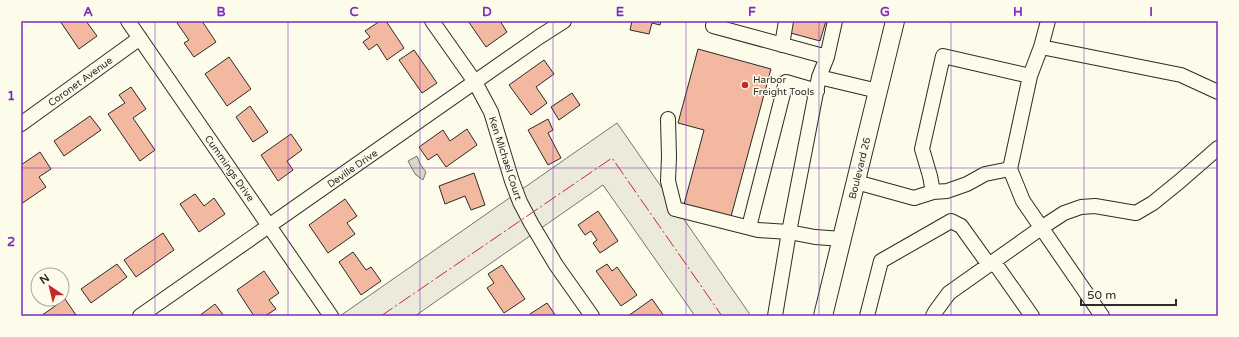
<svg xmlns="http://www.w3.org/2000/svg" width="1239" height="337" font-family="'Varela Round',sans-serif">
	<rect width="100%" height="100%" fill="#fdfbea"/>
	<!-- green -->
	<path fill="#ecebdb" stroke="#74746e" d="M 617,123 L 751,316 L 695,316 L 603,185 L 415,316 L 340,316 Z"/>
	<!-- water -->
	<path fill="#d8d7c9" stroke="#74746e" d="M 417,156 L 420,164 L 426,172 L 423,180 L 415,174 L 408,161 Z"/>
	<!-- building -->
	<path fill="#f2b8a0" stroke="#2b2b2b" d="M 60,21 L 86,21 L 97,36 L 79,49 Z
		M 180,21 L 202,21 L 216,42 L 194,57 L 184,43 L 189,40 L 177,23 Z
		M 380,21 L 386,21 L 404,48 L 387,60 L 377,44 L 369,50 L 363,42 L 370,37 L 365,31 Z
		M 468,21 L 500,21 L 507,32 L 486,47 Z
		M 632,21 L 661,21 L 660,25 L 652,23 L 649,34 L 630,30 Z
		M 790,21 L 826,21 L 820,41 L 787,32 Z
		M 698,49 L 771,69 L 730,220 L 683,208 L 704,130 L 678,123 Z
		M 414,50 L 437,83 L 422,93 L 399,60 Z
		M 229,57 L 251,89 L 227,106 L 205,74 Z
		M 544,60 L 554,74 L 536,87 L 547,103 L 531,115 L 509,85 Z
		M 131,87 L 146,109 L 133,118 L 155,150 L 140,161 L 108,114 L 125,103 L 119,95 Z
		M 572,93 L 580,105 L 559,120 L 551,107 Z
		M 250,106 L 268,132 L 253,142 L 236,117 Z
		M 90,116 L 101,130 L 64,156 L 54,141 Z
		M 548,119 L 553,130 L 548,133 L 561,158 L 548,165 L 528,130 Z
		M 467,129 L 477,145 L 446,167 L 437,154 L 428,160 L 419,147 L 443,130 L 450,141 Z
		M 291,134 L 302,150 L 287,161 L 293,170 L 278,181 L 261,155 Z
		M 40,152 L 51,169 L 39,177 L 46,187 L 21,204 L 21,165 Z
		M 474,173 L 485,205 L 471,210 L 465,196 L 445,204 L 439,186 Z
		M 195,194 L 204,206 L 214,198 L 225,214 L 199,232 L 180,204 Z
		M 345,199 L 357,216 L 347,223 L 355,234 L 328,253 L 309,225 Z
		M 598,211 L 618,241 L 600,253 L 593,243 L 597,240 L 591,231 L 585,235 L 578,225 Z
		M 163,233 L 174,250 L 136,277 L 124,260 Z
		M 353,252 L 366,270 L 371,267 L 381,281 L 361,295 L 339,262 Z
		M 117,264 L 127,277 L 91,303 L 81,289 Z
		M 607,264 L 612,271 L 617,267 L 637,295 L 621,306 L 596,271 Z
		M 502,265 L 525,299 L 504,313 L 487,288 L 494,283 L 488,274 Z
		M 264,271 L 279,293 L 269,300 L 276,309 L 265,316 L 254,316 L 237,290 Z
		M 65,299 L 76,315 L 41,316 Z
		M 652,299 L 664,316 L 628,316 Z
		M 547,303 L 556,316 L 531,316 L 530,314 Z
		M 215,304 L 224,316 L 199,316 Z"/>
	<g fill="none" stroke-linecap="round" stroke-linejoin="round">
		<!-- minor casing -->
		<g stroke="#2b2b2b" stroke-width="16">
			<path id="minor" d="M 128,21 L 331,316
				M 432,21 L 475,82 L 491,112 L 512,181 L 520,202 L 531,223 L 556,265 L 592,316
				M 714,21 L 713,26 L 827,57
				M 835,21 L 827,57 L 819,77 L 878,91
				M 782,45 L 786,21
				M 1041,47 L 1181,75 L 1218,92
				M 819,77 L 789,232 L 815,237 L 842,239
				M 668,119 L 669,157 L 668,181 L 675,209 L 758,230 L 789,232 L 775,316
				M 21,124 L 140,38
				M 1010,169 L 1030,76 L 1041,47 L 1048,21
				M 856,182 L 914,198 L 933,192 L 947,191 L 967,184 L 985,174 L 1010,169 L 1023,201 L 1102,316
				M 933,192 L 930,176 L 922,149 L 943,56 L 1030,76
				M 749,227 L 786,82 L 817,91
				M 994,262 L 1032,316
				M 140,316 L 539,37 L 564,21
				M 867,316 L 881,261 L 951,221 L 961,226 L 989,265
				M 933,316 L 935,312 L 949,293 L 1041,228 L 1064,213 L 1081,207 L 1095,206 L 1136,213 L 1153,203 L 1180,181 L 1218,148"/>
		</g>
		<!-- major casing -->
		<g stroke="#2b2b2b" stroke-width="20">
			<path id="major" d="M 823,316 L 895,21"/>
		</g>
		<!-- minor -->
		<use href="#minor" stroke="#fdfbea" stroke-width="14"/>
		<!-- major -->
		<use href="#major" stroke="#fdfbea" stroke-width="18"/>
		<!-- power -->
		<path stroke="#c62828" stroke-width="1" stroke-dasharray="14 3 2 3" stroke-linecap="butt" d="M 381,316 L 612,158 L 722,316"/>
	</g>
	<!-- grid -->
	<path fill="none" stroke="#7b2cbf" stroke-width="1" stroke-opacity="0.55" d="M 155,21 L 155,316M 288,21 L 288,316M 420,21 L 420,316M 553,21 L 553,316M 686,21 L 686,316M 819,21 L 819,316M 951,21 L 951,316M 1084,21 L 1084,316M 21,168 L 1218,168"/>
	<!-- markers -->
	<circle fill="#c62828" stroke="#fdfbea" stroke-width="1.5" cx="745" cy="85" r="4"/>
	<g text-anchor="middle" stroke-width="3" stroke-linejoin="round" paint-order="stroke">
		<!-- poi labels -->
		<g font-size="10" fill="#2b2b2b" stroke="#fdfbea" text-anchor="start">
			<text x="753" y="83">Harbor<tspan x="753" dy="12">Freight Tools</tspan></text>
		</g>
		<!-- street labels -->
		<g font-size="10" fill="#2b2b2b" stroke="#fdfbea">
			<text transform="translate(80 81) rotate(-36)" y="4">Coronet Avenue</text>
			<text transform="translate(506 158) rotate(72)" y="4">Ken Michael Court</text>
			<text transform="translate(230 168) rotate(55)" y="4">Cummings Drive</text>
			<text transform="translate(352 168) rotate(-35)" y="4">Deville Drive</text>
			<text transform="translate(859 168) rotate(-76)" y="4">Boulevard 26</text>
		</g>
	</g>
	<!-- border -->
	<rect width="1239" height="337" fill="none" stroke="#fdfbea" stroke-width="44"/>
	<!-- north arrow -->
	<g transform="translate(50 287) rotate(325)"><circle r="19" fill="#fdfbea" stroke="#a9a89e"/>
	<path d="M0-3L7 15L0 10L-7 15Z" fill="#c62828"/>
	<text y="-6" font-size="11" font-weight="bold" text-anchor="middle" fill="#2b2b2b">N</text>
	</g>
	<!-- scale -->
	<path d="M1081 299v6h95v-6" fill="none" stroke="#2b2b2b" stroke-width="2"/>
	<text x="1087" y="299" font-size="12" fill="#2b2b2b" stroke="#fdfbea" stroke-width="3" paint-order="stroke">50 m</text>
	<rect x="22" y="22" width="1195" height="293" fill="none" stroke="#7b2cbf" stroke-width="1.5"/>
	<g font-size="13" text-anchor="middle" font-weight="bold" fill="#7b2cbf">
		<text x="88" y="16">A</text>
		<text x="221" y="16">B</text>
		<text x="354" y="16">C</text>
		<text x="487" y="16">D</text>
		<text x="620" y="16">E</text>
		<text x="752" y="16">F</text>
		<text x="885" y="16">G</text>
		<text x="1018" y="16">H</text>
		<text x="1151" y="16">I</text>
		<text x="11" y="100">1</text>
		<text x="11" y="246">2</text>
	</g>
</svg>
